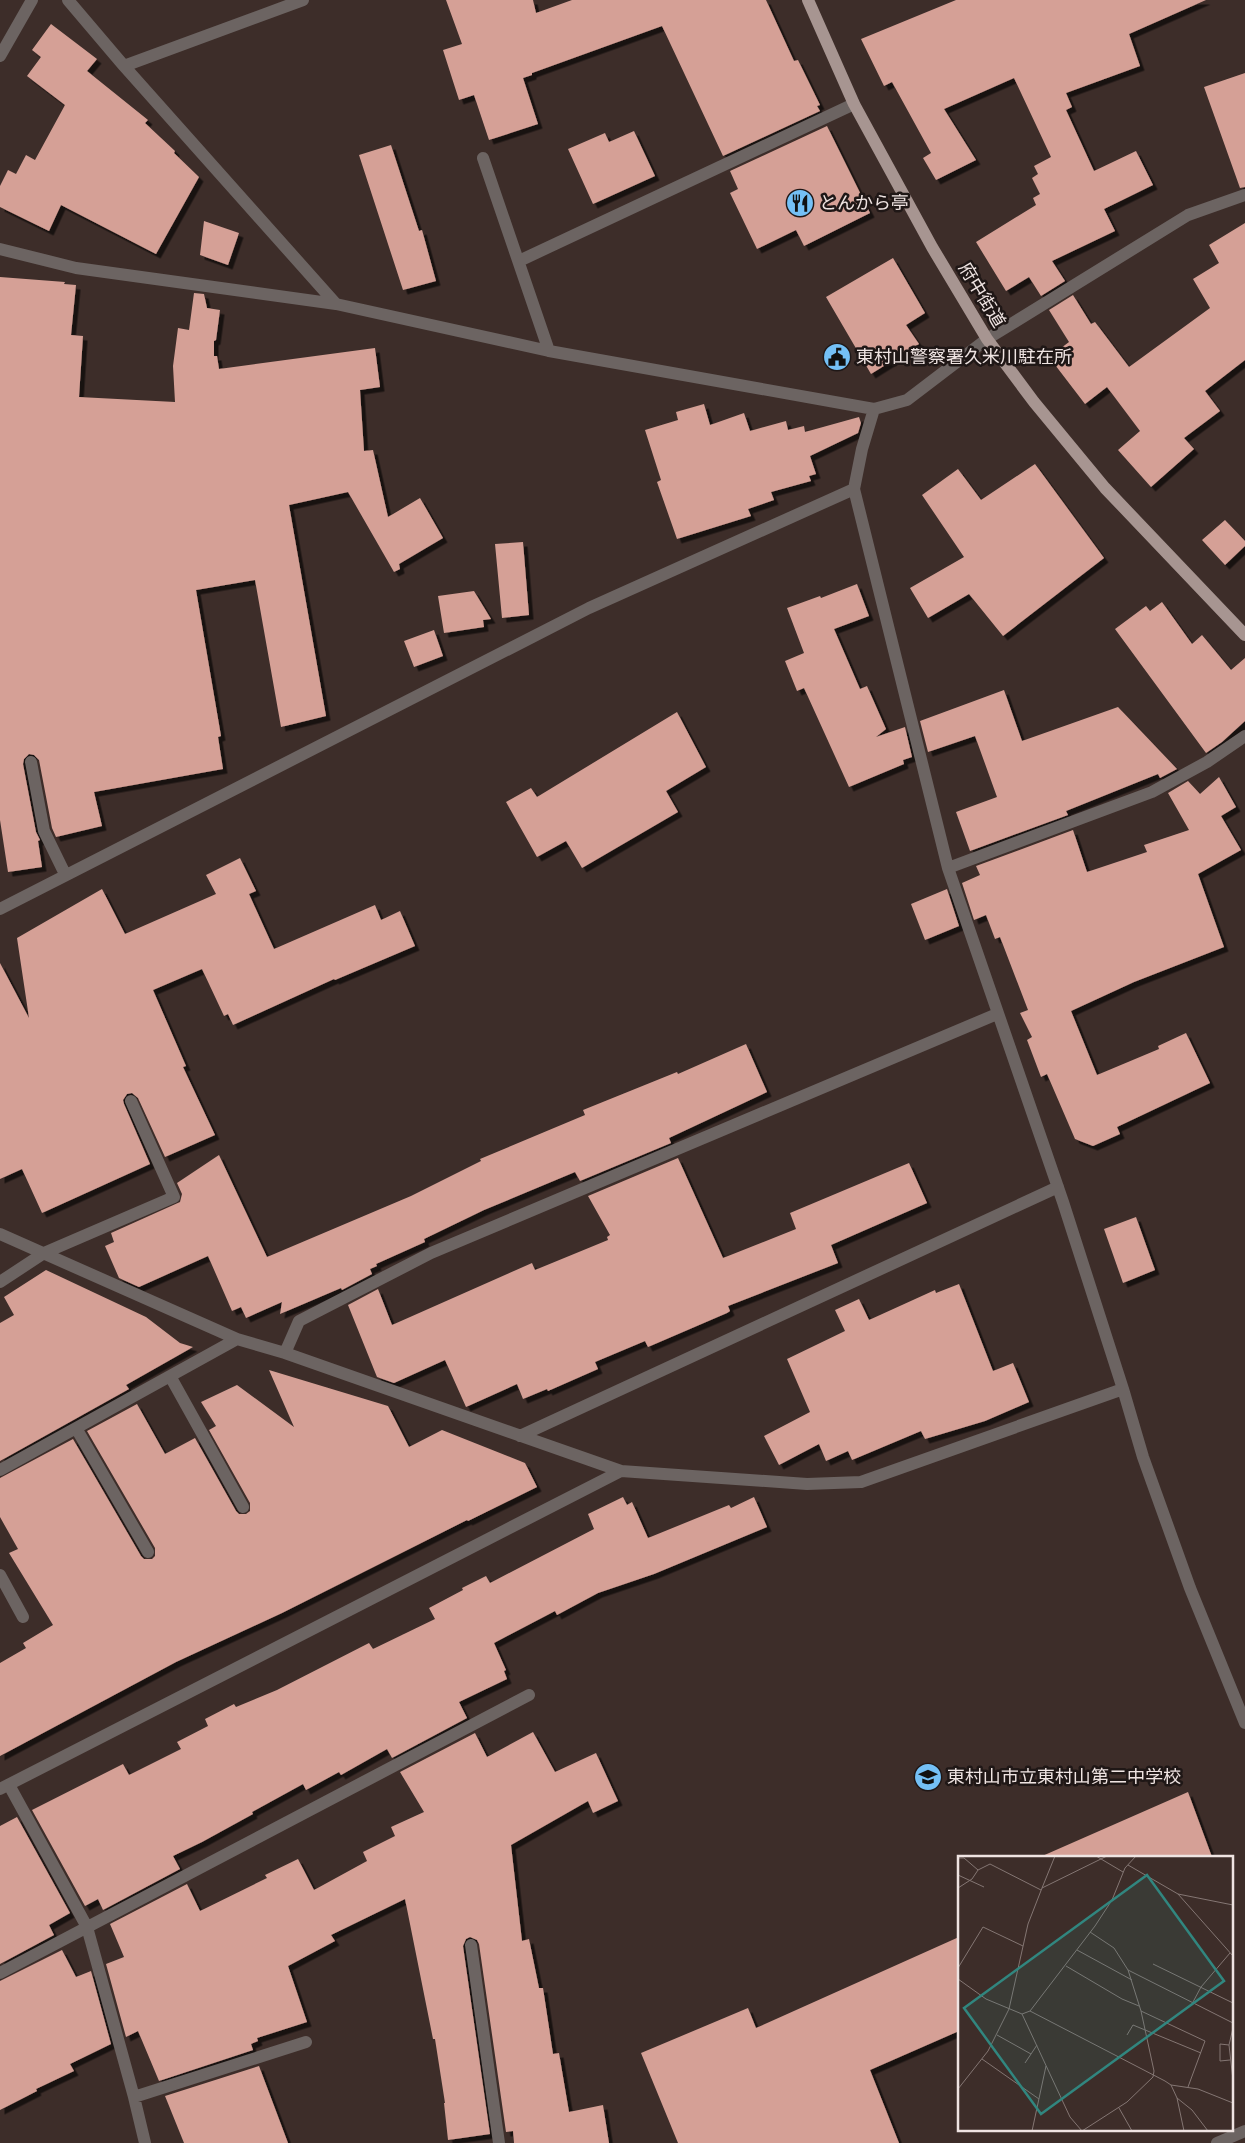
<svg xmlns="http://www.w3.org/2000/svg" width="1245" height="2143" font-family="'Open Sans','Noto Sans JP',sans-serif">
	<defs>
		<filter id="shadow"><feDropShadow dx="4.5" dy="4.5" stdDeviation="0" flood-color="#0009"/></filter>
	</defs>
	<rect width="100%" height="100%" fill="#3d2d29"/>
	<!-- building -->
	<path fill="#d5a096" filter="url(#shadow)" d="M 446,0 L 533,0 L 536,13 L 572,0 L 766,0 L 794,61 L 798,60 L 820,105 L 817,106 L 820,111 L 723,156 L 662,26 L 532,73 L 532,75 L 523,78 L 538,124 L 489,140 L 474,95 L 459,100 L 443,50 L 462,44 Z
		M 956,0 L 1206,0 L 1129,34 L 1140,66 L 1066,93 L 1072,107 L 1066,110 L 1094,171 L 1136,151 L 1153,185 L 1104,209 L 1115,231 L 1052,261 L 1065,281 L 1041,296 L 1029,277 L 1006,291 L 976,242 L 1036,205 L 1033,198 L 1040,194 L 1032,178 L 1038,174 L 1034,166 L 1051,157 L 1014,78 L 944,109 L 976,160 L 936,180 L 923,158 L 931,153 L 892,82 L 884,86 L 861,39 Z
		M 51,24 L 97,59 L 87,71 L 148,120 L 145,123 L 175,151 L 174,153 L 199,177 L 156,254 L 61,205 L 49,231 L 0,207 L 0,186 L 8,170 L 16,174 L 26,155 L 35,160 L 65,105 L 27,76 L 41,57 L 32,50 Z
		M 1245,73 L 1245,187 L 1240,188 L 1204,87 Z
		M 827,126 L 870,213 L 804,246 L 796,230 L 757,249 L 730,193 L 738,189 L 730,171 Z
		M 634,131 L 655,176 L 593,204 L 568,149 L 605,133 L 609,142 Z
		M 391,145 L 419,231 L 422,230 L 436,281 L 403,290 L 359,155 Z
		M 204,221 L 239,233 L 228,265 L 200,255 Z
		M 1245,223 L 1245,360 L 1205,391 L 1220,411 L 1184,438 L 1194,449 L 1151,487 L 1118,450 L 1140,431 L 1107,387 L 1085,404 L 1049,357 L 1069,342 L 1049,310 L 1073,295 L 1091,324 L 1095,322 L 1129,367 L 1210,308 L 1193,279 L 1219,263 L 1209,245 Z
		M 893,258 L 925,313 L 906,325 L 919,344 L 871,374 L 826,297 Z
		M 0,277 L 65,282 L 64,284 L 76,285 L 71,335 L 83,336 L 79,397 L 175,402 L 173,366 L 178,328 L 189,330 L 194,293 L 204,294 L 207,308 L 220,310 L 216,340 L 214,341 L 214,356 L 217,356 L 219,369 L 375,348 L 380,387 L 360,390 L 364,451 L 373,450 L 388,517 L 420,498 L 443,538 L 399,564 L 400,569 L 394,572 L 348,492 L 289,505 L 326,716 L 281,727 L 255,580 L 196,590 L 221,736 L 218,737 L 223,769 L 94,792 L 102,826 L 56,837 L 52,828 L 39,760 L 34,755 L 29,754 L 24,759 L 23,764 L 36,832 L 40,840 L 38,841 L 42,867 L 8,872 L 0,820 Z
		M 704,404 L 710,425 L 744,413 L 750,431 L 786,421 L 788,430 L 804,426 L 805,432 L 859,417 L 861,423 L 858,433 L 810,456 L 816,474 L 809,476 L 811,481 L 771,492 L 774,500 L 748,509 L 751,516 L 677,539 L 657,482 L 661,480 L 645,430 L 678,420 L 676,412 Z
		M 1035,464 L 1104,558 L 1003,636 L 969,594 L 928,618 L 910,588 L 964,557 L 922,495 L 958,469 L 981,500 Z
		M 1225,520 L 1245,541 L 1245,546 L 1225,565 L 1202,540 Z
		M 523,542 L 529,615 L 502,618 L 495,544 Z
		M 857,584 L 869,616 L 834,629 L 860,689 L 867,686 L 886,729 L 876,737 L 905,727 L 912,757 L 903,760 L 904,764 L 849,787 L 804,688 L 797,691 L 785,661 L 804,653 L 787,608 L 820,596 L 821,598 Z
		M 474,591 L 491,619 L 483,620 L 484,627 L 444,633 L 438,596 Z
		M 1162,602 L 1192,644 L 1202,635 L 1231,670 L 1245,658 L 1245,721 L 1222,742 L 1206,753 L 1115,629 L 1146,606 L 1150,611 Z
		M 434,630 L 443,656 L 414,667 L 404,641 Z
		M 1004,690 L 1022,741 L 1118,707 L 1177,769 L 1160,778 L 1158,774 L 1066,811 L 1068,815 L 970,851 L 956,812 L 997,797 L 975,736 L 928,752 L 920,721 Z
		M 677,712 L 706,767 L 666,791 L 678,812 L 582,868 L 566,841 L 537,857 L 506,802 L 531,788 L 537,797 Z
		M 1219,777 L 1236,807 L 1221,816 L 1241,850 L 1198,874 L 1224,947 L 1134,982 L 1071,1011 L 1097,1075 L 1159,1049 L 1158,1046 L 1186,1033 L 1210,1083 L 1117,1127 L 1120,1134 L 1093,1146 L 1075,1139 L 1047,1074 L 1041,1077 L 1027,1040 L 1032,1037 L 1020,1013 L 1028,1010 L 1000,937 L 995,939 L 986,915 L 974,920 L 962,883 L 980,875 L 976,866 L 1073,830 L 1087,872 L 1147,852 L 1144,845 L 1189,830 L 1168,793 L 1188,781 L 1200,794 Z
		M 240,858 L 256,891 L 249,894 L 274,949 L 375,905 L 381,920 L 400,911 L 415,946 L 335,980 L 334,979 L 233,1025 L 228,1014 L 224,1016 L 202,969 L 153,990 L 186,1066 L 183,1067 L 215,1135 L 165,1157 L 138,1098 L 132,1093 L 127,1094 L 123,1100 L 124,1104 L 150,1164 L 42,1213 L 22,1169 L 0,1179 L 0,963 L 29,1018 L 17,938 L 102,889 L 125,934 L 216,894 L 206,875 Z
		M 947,889 L 959,926 L 925,940 L 911,904 Z
		M 746,1044 L 767,1092 L 669,1138 L 671,1143 L 580,1181 L 575,1172 L 484,1210 L 424,1239 L 425,1242 L 376,1264 L 377,1266 L 370,1269 L 372,1274 L 342,1290 L 341,1288 L 280,1314 L 282,1302 L 246,1318 L 241,1307 L 232,1311 L 208,1256 L 139,1287 L 119,1278 L 105,1246 L 114,1242 L 111,1233 L 180,1202 L 182,1194 L 177,1183 L 219,1155 L 267,1257 L 411,1196 L 481,1161 L 480,1159 L 585,1115 L 583,1110 L 677,1072 L 678,1074 Z
		M 678,1158 L 723,1258 L 796,1229 L 790,1213 L 909,1163 L 927,1203 L 831,1245 L 838,1263 L 728,1306 L 730,1311 L 727,1313 L 648,1347 L 645,1341 L 595,1362 L 598,1369 L 548,1391 L 547,1389 L 523,1399 L 517,1384 L 466,1407 L 445,1360 L 394,1383 L 377,1377 L 348,1305 L 378,1289 L 392,1325 L 532,1263 L 535,1270 L 608,1240 L 607,1237 L 610,1235 L 588,1196 Z
		M 1136,1217 L 1155,1270 L 1123,1283 L 1104,1229 Z
		M 46,1270 L 146,1317 L 180,1343 L 193,1347 L 126,1385 L 129,1389 L 0,1461 L 0,1323 L 14,1315 L 4,1297 Z
		M 959,1284 L 993,1371 L 1013,1363 L 1029,1402 L 985,1421 L 925,1439 L 921,1431 L 852,1460 L 848,1451 L 826,1461 L 819,1444 L 779,1465 L 764,1436 L 810,1412 L 787,1359 L 845,1331 L 835,1310 L 859,1299 L 869,1320 L 935,1290 L 936,1293 Z
		M 269,1370 L 388,1406 L 409,1447 L 442,1430 L 525,1463 L 537,1487 L 468,1521 L 467,1520 L 282,1613 L 176,1662 L 0,1756 L 0,1663 L 26,1648 L 23,1643 L 53,1625 L 9,1553 L 18,1549 L 0,1517 L 0,1478 L 73,1439 L 141,1556 L 144,1559 L 152,1559 L 155,1556 L 155,1548 L 87,1431 L 137,1404 L 165,1454 L 195,1438 L 236,1511 L 239,1514 L 246,1514 L 250,1511 L 250,1503 L 209,1430 L 216,1426 L 201,1402 L 237,1385 L 294,1427 Z
		M 623,1497 L 627,1505 L 632,1502 L 648,1538 L 729,1505 L 731,1508 L 754,1497 L 767,1527 L 654,1574 L 598,1593 L 557,1615 L 555,1611 L 494,1643 L 506,1670 L 504,1671 L 507,1679 L 459,1702 L 467,1718 L 392,1758 L 387,1749 L 341,1775 L 339,1772 L 306,1790 L 303,1784 L 252,1812 L 253,1814 L 202,1842 L 173,1856 L 180,1869 L 103,1910 L 98,1899 L 85,1906 L 32,1810 L 123,1764 L 129,1775 L 181,1749 L 177,1742 L 208,1726 L 205,1719 L 234,1704 L 236,1707 L 277,1690 L 369,1643 L 373,1649 L 435,1619 L 429,1608 L 463,1590 L 462,1588 L 486,1576 L 490,1583 L 594,1529 L 588,1514 Z
		M 533,1732 L 555,1772 L 596,1753 L 618,1801 L 593,1813 L 588,1801 L 511,1845 L 522,1941 L 529,1939 L 539,1988 L 543,1988 L 553,2054 L 559,2053 L 569,2112 L 603,2105 L 609,2143 L 514,2143 L 513,2131 L 506,2132 L 479,1944 L 477,1940 L 470,1937 L 466,1939 L 463,1946 L 490,2134 L 448,2140 L 444,2103 L 445,2103 L 435,2039 L 433,2039 L 405,1899 L 331,1935 L 335,1941 L 288,1966 L 307,2022 L 257,2038 L 258,2041 L 251,2044 L 253,2050 L 159,2081 L 138,2031 L 126,2037 L 106,1964 L 124,1957 L 110,1924 L 187,1884 L 200,1911 L 267,1878 L 265,1875 L 298,1859 L 314,1890 L 367,1861 L 363,1852 L 395,1836 L 391,1827 L 424,1812 L 400,1772 L 475,1733 L 487,1757 Z
		M 1188,1792 L 1212,1857 L 1040,1857 Z
		M 17,1817 L 70,1913 L 49,1925 L 54,1935 L 0,1964 L 0,1826 Z
		M 959,1937 L 959,2031 L 870,2070 L 899,2143 L 678,2143 L 641,2053 L 748,2008 L 756,2028 Z
		M 62,1950 L 76,1977 L 91,1971 L 111,2044 L 70,2064 L 74,2071 L 36,2089 L 37,2091 L 0,2110 L 0,1981 Z
		M 259,2066 L 288,2143 L 184,2143 L 165,2096 Z"/>
	<g fill="none" stroke-linecap="round" stroke-linejoin="round">
		<!-- minor -->
		<path stroke="#6c6462" stroke-width="12" d="M 68,0 L 124,66 L 336,304
			M 0,56 L 32,0
			M 124,66 L 303,0
			M 483,158 L 549,351
			M 0,249 L 76,268 L 336,304 L 549,351 L 874,409
			M 519,261 L 854,104
			M 854,489 L 948,868 L 1063,1202 L 1123,1389 L 1143,1457 L 1190,1588 L 1245,1723
			M 31,762 L 44,831 L 65,874
			M 948,868 L 1152,792 L 1207,762 L 1245,736
			M 0,909 L 589,608 L 854,489 L 862,449 L 874,409 L 907,400 L 987,339 L 1188,215 L 1245,195
			M 0,1234 L 237,1339 L 285,1353 L 621,1471 L 807,1484 L 861,1482 L 1123,1389
			M 0,1282 L 44,1253 L 174,1197 L 131,1101
			M 285,1353 L 299,1321 L 431,1253 L 997,1014
			M 170,1376 L 243,1507
			M 76,1428 L 148,1552
			M 520,1436 L 1058,1187
			M 0,1470 L 237,1339
			M 0,1575 L 23,1617
			M 9,1785 L 87,1927 L 134,2097 L 145,2143
			M 0,1789 L 621,1471
			M 471,1945 L 499,2143
			M 0,1973 L 529,1695
			M 134,2097 L 306,2042
			M 1217,2143 L 1245,2131"/>
		<!-- major -->
		<path stroke="#a79591" stroke-width="12" d="M 808,0 L 854,104 L 932,247 L 987,339 L 1034,402 L 1105,488 L 1245,635"/>
	</g>
	<!-- icons -->
	<defs>
		<g id="restaurant-disc" transform="scale(1.4375)"><circle r="9.5" fill="#74c0f6" stroke="#1f1716"/><path d="M-5-6h1v4h1v-4h1v4h1v-4h1v5L-1.5 .5V6h-2V.5L-5-1ZM5-6V6H3V1.5H1.5Q1.5-4 5-6Z" fill="#111"/></g>
		<g id="civic-disc" transform="scale(1.4375)"><circle r="9.5" fill="#74c0f6" stroke="#1f1716"/><path d="M-.6-6.5H3V-4.5H.6V-3L4-1V1h2V6H-6V1h2V-1L-.6-3ZM-1.2 2.5V6h2.4V2.5Z" fill="#111"/></g>
		<g id="school-disc" transform="scale(1.4375)"><circle r="9.5" fill="#74c0f6" stroke="#1f1716"/><path d="M0-5L7-2L0 1L-7-2ZM-4 1L0 2.5L4 1V4Q0 6-4 4Z" fill="#111"/></g>
	</defs>
	<g fill-rule="evenodd">
		<use href="#restaurant-disc" x="800" y="203"/>
		<use href="#civic-disc" x="837" y="357"/>
		<use href="#school-disc" x="928" y="1777"/>
	</g>
	<g text-anchor="middle" stroke-width="5" stroke-linejoin="round" paint-order="stroke">
		<!-- poi labels -->
		<g font-size="18" fill="#efe4e2" stroke="#1f1716" text-anchor="start">
			<text x="819" y="209">とんから亭</text>
			<text x="856" y="363">東村山警察署久米川駐在所</text>
			<text x="947" y="1783">東村山市立東村山第二中学校</text>
		</g>
		<!-- street labels -->
		<g font-size="18" fill="#efe4e2" stroke="#1f1716">
			<text transform="translate(982 295) rotate(59)" y="6">府中街道</text>
		</g>
	</g>
	<!-- overview -->
	<g transform="translate(958 1856)">
		<rect width="275" height="275" fill="#3d2d29"/>
		<path fill="none" stroke="#847673" stroke-width="1" d="M 138,0 L 165,16M 0,2 L 6,2 L 20,14M 170,9 L 220,38 L 275,100M 0,19 L 26,31M 0,32 L 14,23 L 20,14 L 32,8 L 83,34M 84,32 L 97,0M 220,38 L 275,49M 119,94 L 174,124M 195,108 L 275,147M 108,110 L 164,143 L 181,150M 0,112 L 25,71 L 65,90M 170,114 L 275,167M 0,123 L 28,143 L 64,158 L 72,155 L 207,225 L 213,229 L 219,242 L 226,275M 235,146 L 243,131 L 272,97M 72,155 L 137,70 L 154,44 L 167,12 L 178,0M 183,155 L 247,185 L 230,231M 64,158 L 112,261 L 124,275 L 169,246 L 195,221 L 196,215 L 183,155 L 170,114 L 156,92 L 132,76M 275,172 L 271,189 L 275,224M 39,179 L 73,198M 169,179 L 175,169 L 243,197M 271,189 L 262,188 L 262,205 L 272,204M 24,203 L 81,243M 67,207 L 79,189M 213,229 L 240,233 L 275,247M 0,233 L 30,195 L 51,153 L 70,68 L 84,32 L 149,0M 219,242 L 234,254 L 250,275M 161,252 L 174,275M 74,275 L 88,210"/>
		<path fill="#31867f" fill-opacity="0.15" stroke="#31867f" stroke-width="2.5" d="M 189,19 L 266,125 L 83,258 L 6,152 Z"/>
		<rect width="275" height="275" fill="none" stroke="#efe4e2" stroke-width="2.5"/>
	</g>
</svg>
